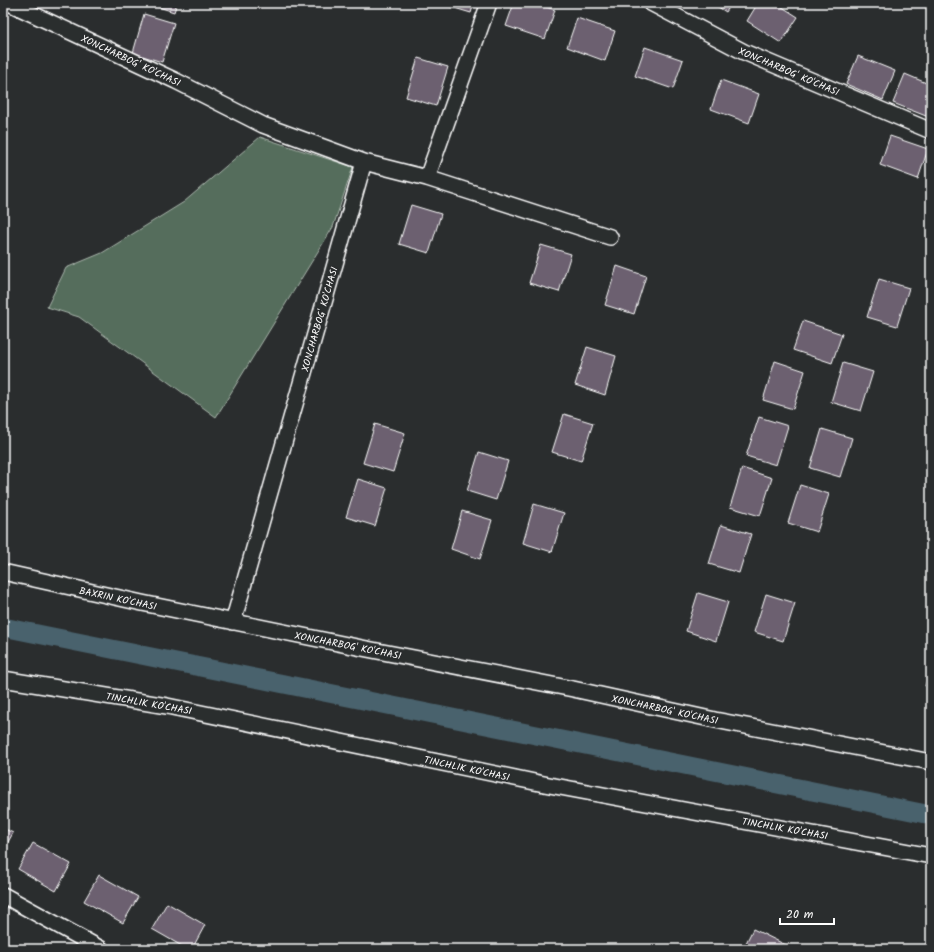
<svg xmlns="http://www.w3.org/2000/svg" width="934" height="952" font-family="Kalam,sans-serif">
	<rect width="100%" height="100%" fill="#2a2d2e"/>
	<filter id="ink" filterUnits="userSpaceOnUse"><feTurbulence type="fractalNoise" baseFrequency=".025" numOctaves="2"/><feDisplacementMap in="SourceGraphic" scale="8" xChannelSelector="R" yChannelSelector="G"/><feConvolveMatrix kernelMatrix="1 2 1 2 8 2 1 2 1" color-interpolation-filters="sRGB"/></filter>
	<g filter="url(#ink)">
		<!-- green -->
		<path fill="#556d5b" stroke="#aab6ad" d="M 260,137 L 353,167 L 333,227 L 216,417 L 79,317 L 47,307 L 66,268 L 102,253 L 184,202 Z"/>
		<g fill="none" stroke-linecap="round" stroke-linejoin="round">
			<!-- canal -->
			<path stroke="#49626d" stroke-width="19" d="M 3,627 L 931,815"/>
		</g>
		<!-- building -->
		<path fill="#6c6170" stroke="#fff" d="M 146,3 L 177,3 L 174,12 Z
			M 442,3 L 474,3 L 471,13 L 441,4 Z
			M 514,3 L 535,3 L 555,10 L 545,39 L 506,26 Z
			M 712,3 L 732,3 L 726,12 Z
			M 758,3 L 776,3 L 798,17 L 781,43 L 747,21 Z
			M 144,14 L 174,23 L 162,62 L 133,53 Z
			M 577,18 L 615,31 L 605,61 L 567,47 Z
			M 645,47 L 683,60 L 673,89 L 635,76 Z
			M 858,56 L 895,71 L 883,100 L 846,84 Z
			M 418,58 L 448,67 L 436,106 L 406,97 Z
			M 905,74 L 931,85 L 931,118 L 893,103 Z
			M 721,80 L 759,94 L 749,123 L 711,109 Z
			M 890,136 L 928,149 L 918,179 L 880,165 Z
			M 411,205 L 441,214 L 429,253 L 399,244 Z
			M 541,245 L 571,254 L 559,292 L 529,283 Z
			M 617,266 L 646,276 L 634,314 L 605,305 Z
			M 879,279 L 909,288 L 897,326 L 867,317 Z
			M 803,321 L 842,334 L 832,363 L 793,350 Z
			M 587,347 L 616,356 L 605,395 L 575,385 Z
			M 775,361 L 805,371 L 793,409 L 763,400 Z
			M 843,363 L 873,372 L 861,411 L 831,402 Z
			M 564,414 L 593,423 L 581,461 L 552,452 Z
			M 759,417 L 788,426 L 776,465 L 746,456 Z
			M 375,424 L 405,433 L 393,472 L 363,463 Z
			M 822,429 L 852,438 L 840,477 L 810,468 Z
			M 479,452 L 508,461 L 496,500 L 467,491 Z
			M 742,468 L 772,478 L 760,516 L 730,507 Z
			M 358,479 L 387,488 L 375,526 L 346,517 Z
			M 800,485 L 829,494 L 817,532 L 788,523 Z
			M 534,504 L 564,513 L 552,552 L 523,543 Z
			M 462,511 L 492,520 L 480,559 L 451,549 Z
			M 721,525 L 751,534 L 739,573 L 709,564 Z
			M 698,593 L 728,602 L 716,641 L 686,631 Z
			M 766,594 L 795,603 L 783,641 L 754,632 Z
			M 931,666 L 931,687 L 925,686 Z
			M 3,828 L 13,833 L 3,851 Z
			M 33,843 L 71,864 L 56,891 L 18,869 Z
			M 99,875 L 138,897 L 123,923 L 84,901 Z
			M 167,903 L 205,925 L 192,949 L 187,949 L 152,929 Z
			M 753,929 L 792,948 L 792,949 L 743,949 Z"/>
		<g fill="none" stroke-linecap="round" stroke-linejoin="round">
			<!-- street casing -->
			<g stroke="#fff" stroke-width="18">
				<path id="street" d="M 9,3 L 176,81 L 263,125 L 364,162 L 427,178 L 610,237
					M 651,3 L 744,52 L 931,131
					M 427,178 L 489,3
					M 3,572 L 142,603 L 362,648 L 573,689 L 715,720 L 931,762
					M 233,622 L 364,162
					M 3,679 L 167,706 L 544,784 L 931,856
					M 3,895 L 101,949"/>
			</g>
			<!-- street -->
			<use href="#street" stroke="#2a2d2e" stroke-width="15"/>
		</g>
	</g>
	<g text-anchor="middle" stroke-width="3.5" stroke-linejoin="round" paint-order="stroke">
		<!-- street labels -->
		<g font-size="10" fill="#fff" stroke="#2a2d2e">
			<text transform="translate(131 60) rotate(25)" y="4">XONCHARBOG' KO'CHASI</text>
			<text transform="translate(789 71) rotate(23)" y="4">XONCHARBOG' KO'CHASI</text>
			<text transform="translate(319 319) rotate(-74)" y="4">XONCHARBOG' KO'CHASI</text>
			<text transform="translate(118 598) rotate(12)" y="4">BAXRIN KO'CHASI</text>
			<text transform="translate(348 645) rotate(11)" y="4">XONCHARBOG' KO'CHASI</text>
			<text transform="translate(149 703) rotate(10)" y="4">TINCHLIK KO'CHASI</text>
			<text transform="translate(665 709) rotate(12)" y="4">XONCHARBOG' KO'CHASI</text>
			<text transform="translate(467 768) rotate(12)" y="4">TINCHLIK KO'CHASI</text>
			<text transform="translate(785 828) rotate(10)" y="4">TINCHLIK KO'CHASI</text>
		</g>
	</g>
	<!-- margin -->
	<rect width="934" height="952" fill="none" stroke="#2a2d2e" stroke-width="16"/>
	<rect x="8" y="8" width="918" height="936" fill="none" stroke="#fff" stroke-width="1.5" filter="url(#ink)"/>
	<!-- scale -->
	<path d="M780 918v6h54v-6" fill="none" stroke="#ffffff" stroke-width="2"/>
	<text x="786" y="918" font-size="12" fill="#ffffff" stroke="#2a2d2e" stroke-width="3" paint-order="stroke">20 m</text>
</svg>
